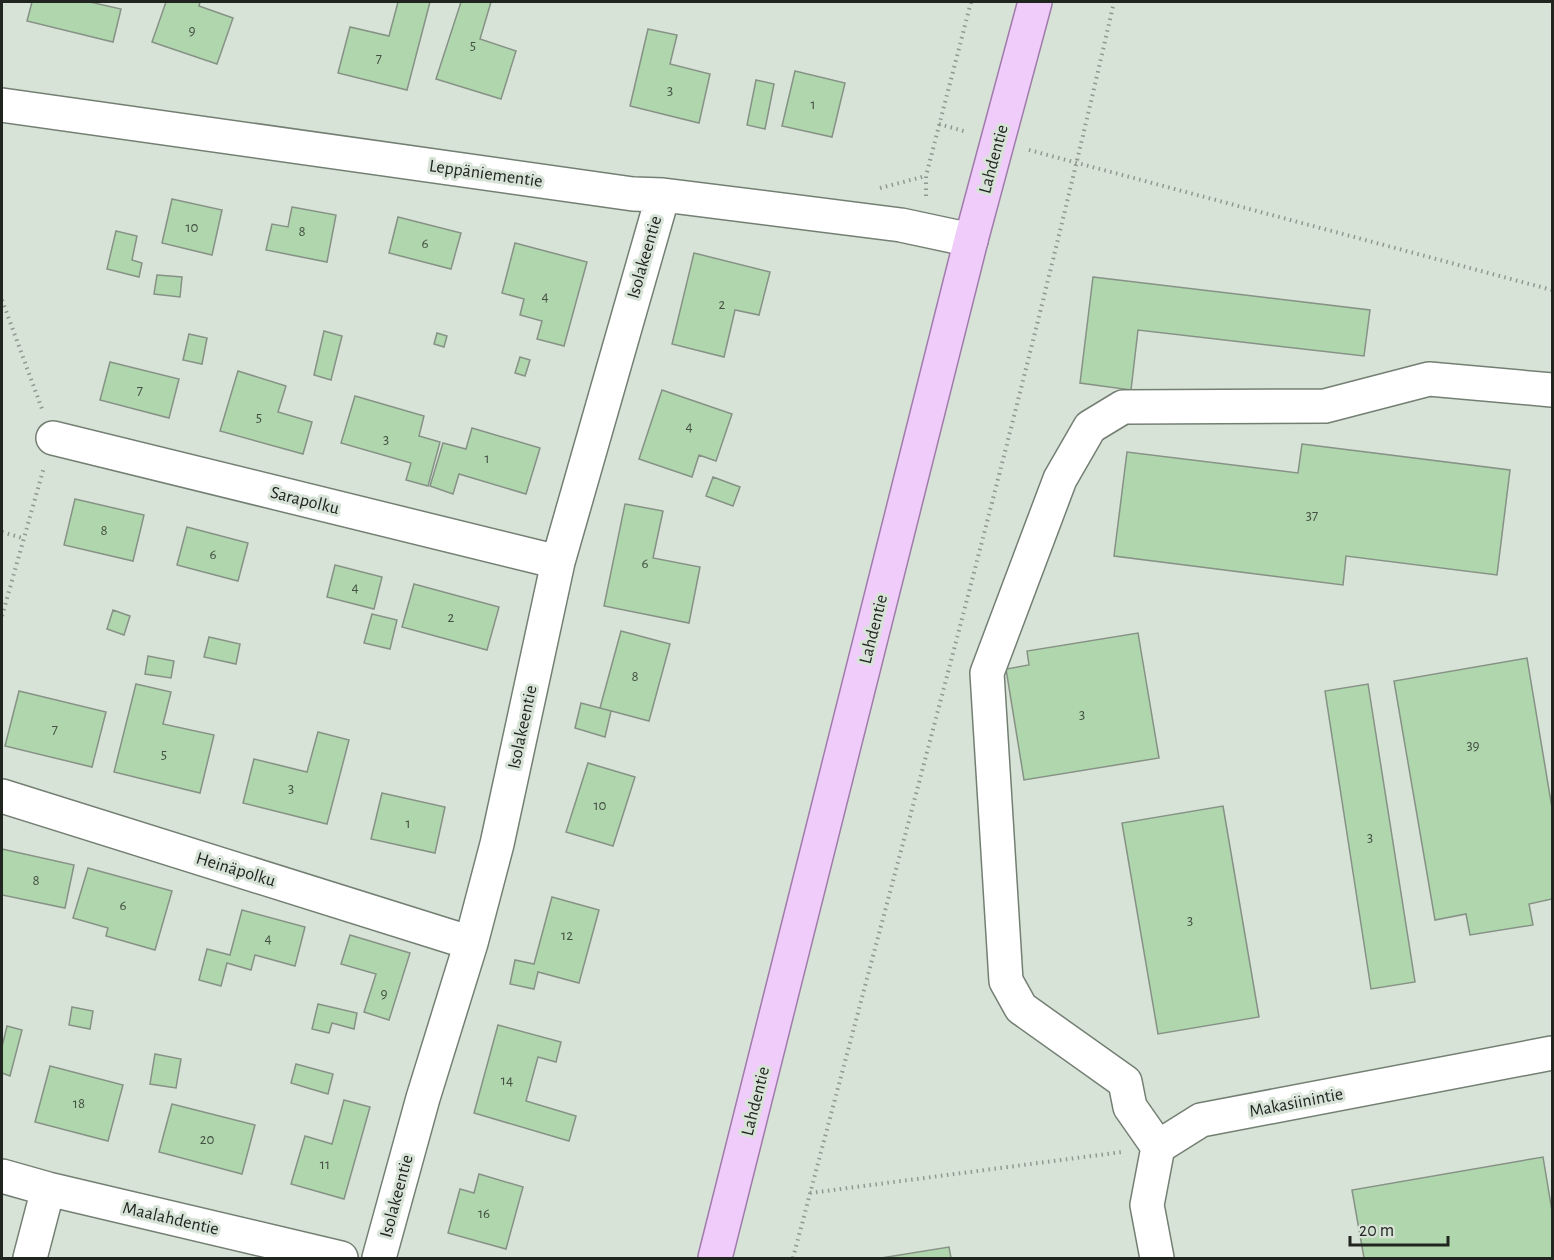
<svg xmlns="http://www.w3.org/2000/svg" width="1554" height="1260" font-family="'Alegreya Sans',sans-serif">
	<rect width="100%" height="100%" fill="#d7e3d6"/>
	<!-- building -->
	<path fill="#b0d6ad" stroke="#869286" stroke-width="1.5" d="M 32,2 L 90,2 L 121,9 L 113,42 L 27,21 Z
		M 166,2 L 200,2 L 199,6 L 233,18 L 217,64 L 152,42 Z
		M 398,2 L 430,2 L 407,90 L 338,73 L 350,27 L 389,36 Z
		M 461,2 L 491,2 L 480,39 L 516,51 L 501,99 L 436,79 Z
		M 648,29 L 677,35 L 670,64 L 710,74 L 699,123 L 630,106 Z
		M 795,71 L 845,83 L 832,137 L 782,126 Z
		M 756,80 L 774,84 L 765,129 L 747,125 Z
		M 172,199 L 222,210 L 212,255 L 162,243 Z
		M 292,207 L 336,215 L 327,262 L 266,250 L 272,224 L 288,227 Z
		M 398,217 L 461,233 L 451,269 L 389,253 Z
		M 116,231 L 137,236 L 132,260 L 142,263 L 139,277 L 107,269 Z
		M 515,243 L 587,262 L 564,346 L 537,339 L 542,321 L 520,315 L 524,299 L 502,293 Z
		M 694,253 L 770,272 L 759,315 L 735,310 L 724,357 L 672,344 Z
		M 157,275 L 182,277 L 180,297 L 154,294 Z
		M 1093,277 L 1370,310 L 1364,356 L 1138,330 L 1131,390 L 1080,383 Z
		M 324,331 L 342,336 L 331,380 L 314,375 Z
		M 437,333 L 447,336 L 444,347 L 434,344 Z
		M 189,334 L 207,338 L 202,364 L 183,360 Z
		M 520,357 L 530,360 L 525,376 L 515,373 Z
		M 110,362 L 179,379 L 169,418 L 100,400 Z
		M 238,371 L 286,386 L 278,412 L 312,422 L 303,454 L 220,431 Z
		M 662,390 L 732,414 L 716,461 L 699,455 L 692,477 L 639,459 Z
		M 355,396 L 424,416 L 419,436 L 440,442 L 428,486 L 406,480 L 411,463 L 341,443 Z
		M 472,428 L 540,448 L 526,494 L 459,474 L 453,494 L 430,486 L 443,443 L 466,449 Z
		M 1302,444 L 1510,470 L 1497,575 L 1346,556 L 1343,585 L 1114,556 L 1127,452 L 1298,473 Z
		M 713,477 L 740,487 L 733,506 L 706,496 Z
		M 75,499 L 144,515 L 133,561 L 64,545 Z
		M 625,504 L 663,511 L 653,558 L 700,567 L 689,623 L 604,606 Z
		M 187,527 L 248,543 L 238,581 L 177,565 Z
		M 335,565 L 382,577 L 374,609 L 327,597 Z
		M 414,584 L 499,607 L 487,650 L 402,627 Z
		M 113,610 L 130,616 L 124,635 L 107,629 Z
		M 372,614 L 397,620 L 390,649 L 364,643 Z
		M 621,631 L 670,644 L 649,721 L 600,708 Z
		M 1138,633 L 1159,758 L 1024,780 L 1006,669 L 1029,665 L 1027,651 Z
		M 209,637 L 240,644 L 236,664 L 204,657 Z
		M 148,656 L 174,661 L 171,678 L 145,674 Z
		M 1527,658 L 1552,808 L 1552,899 L 1529,904 L 1533,925 L 1470,935 L 1466,914 L 1435,920 L 1394,681 Z
		M 136,684 L 171,692 L 163,724 L 214,735 L 200,793 L 114,772 Z
		M 1368,684 L 1415,982 L 1371,989 L 1325,691 Z
		M 19,691 L 106,712 L 92,767 L 5,746 Z
		M 581,703 L 611,711 L 605,737 L 575,728 Z
		M 318,732 L 349,740 L 327,824 L 243,803 L 254,759 L 307,772 Z
		M 588,763 L 635,777 L 613,846 L 566,832 Z
		M 382,793 L 445,807 L 435,853 L 371,839 Z
		M 1223,806 L 1259,1017 L 1158,1034 L 1122,823 Z
		M 2,849 L 74,865 L 65,908 L 2,895 Z
		M 88,868 L 172,891 L 155,950 L 106,936 L 108,928 L 73,918 Z
		M 552,897 L 599,910 L 579,983 L 538,972 L 534,989 L 510,984 L 515,960 L 534,964 Z
		M 242,910 L 305,927 L 295,966 L 255,955 L 251,970 L 227,963 L 221,986 L 199,980 L 207,949 L 230,955 Z
		M 350,935 L 410,953 L 389,1020 L 364,1012 L 376,974 L 341,964 Z
		M 318,1004 L 357,1013 L 354,1029 L 332,1023 L 329,1033 L 312,1029 Z
		M 72,1007 L 93,1011 L 90,1029 L 69,1025 Z
		M 498,1025 L 561,1042 L 556,1062 L 538,1057 L 526,1101 L 576,1116 L 569,1141 L 474,1113 Z
		M 7,1026 L 22,1030 L 10,1076 L 2,1073 L 2,1047 Z
		M 155,1054 L 181,1059 L 176,1088 L 150,1084 Z
		M 296,1064 L 333,1074 L 328,1094 L 291,1083 Z
		M 50,1066 L 123,1085 L 108,1141 L 35,1122 Z
		M 344,1100 L 370,1107 L 344,1199 L 291,1184 L 305,1136 L 332,1144 Z
		M 172,1104 L 255,1125 L 242,1174 L 159,1152 Z
		M 1543,1157 L 1552,1211 L 1552,1258 L 1364,1258 L 1352,1190 Z
		M 479,1174 L 523,1187 L 506,1249 L 448,1233 L 460,1189 L 474,1193 Z
		M 949,1247 L 951,1258 L 881,1258 Z"/>
	<g fill="none" stroke-linecap="round" stroke-linejoin="round">
		<!-- minor casing -->
		<g stroke="#747f73" stroke-width="36">
			<path id="minor" d="M 2,105 L 633,194 L 663,195 L 901,225 L 971,240
				M 53,438 L 558,562
				M 2,796 L 471,943
				M 1158,1147 L 1130,1107 L 1125,1082 L 1021,1008 L 1006,981 L 987,673 L 1060,479 L 1090,427 L 1123,407 L 1325,406 L 1429,379 L 1552,390
				M 2,1176 L 48,1189 L 341,1258
				M 30,1258 L 48,1189
				M 379,1258 L 423,1098 L 471,943 L 497,844 L 558,562 L 663,195
				M 1157,1258 L 1147,1205 L 1158,1147 L 1201,1120 L 1552,1053"/>
		</g>
		<!-- major casing -->
		<g stroke="#a07bab" stroke-width="36">
			<path id="major" d="M 715,1258 L 971,240 L 1035,2"/>
		</g>
		<!-- path -->
		<path stroke="#90998f" stroke-width="4" stroke-dasharray="1.5 4.5" stroke-linecap="butt" d="M 939,124 L 967,132
			M 1029,150 L 1552,290
			M 880,188 L 926,176
			M 926,196 L 926,176 L 971,2
			M 2,300 L 42,409
			M 2,532 L 22,538
			M 2,616 L 44,467
			M 810,1193 L 1122,1152
			M 793,1258 C 903,840 1018,423 1114,2"/>
		<!-- minor -->
		<use href="#minor" stroke="#fff" stroke-width="33"/>
		<!-- major -->
		<use href="#major" stroke="#efccfa" stroke-width="33"/>
	</g>
	<g text-anchor="middle" stroke-width="6" stroke-linejoin="round" paint-order="stroke">
		<!-- number labels -->
		<g font-size="15" fill="#455143">
			<text x="192" y="35">9</text>
			<text x="473" y="50">5</text>
			<text x="379" y="63">7</text>
			<text x="670" y="95">3</text>
			<text x="813" y="109">1</text>
			<text x="192" y="232">10</text>
			<text x="302" y="236">8</text>
			<text x="425" y="248">6</text>
			<text x="545" y="301">4</text>
			<text x="722" y="309">2</text>
			<text x="140" y="395">7</text>
			<text x="259" y="422">5</text>
			<text x="689" y="431">4</text>
			<text x="386" y="444">3</text>
			<text x="487" y="463">1</text>
			<text x="1312" y="520">37</text>
			<text x="104" y="535">8</text>
			<text x="213" y="559">6</text>
			<text x="645" y="568">6</text>
			<text x="355" y="592">4</text>
			<text x="451" y="622">2</text>
			<text x="635" y="681">8</text>
			<text x="1082" y="719">3</text>
			<text x="55" y="734">7</text>
			<text x="1473" y="750">39</text>
			<text x="164" y="759">5</text>
			<text x="291" y="793">3</text>
			<text x="600" y="810">10</text>
			<text x="408" y="828">1</text>
			<text x="1370" y="842">3</text>
			<text x="36" y="885">8</text>
			<text x="123" y="910">6</text>
			<text x="1190" y="925">3</text>
			<text x="567" y="940">12</text>
			<text x="268" y="943">4</text>
			<text x="384" y="998">9</text>
			<text x="507" y="1085">14</text>
			<text x="79" y="1108">18</text>
			<text x="207" y="1144">20</text>
			<text x="325" y="1169">11</text>
			<text x="484" y="1218">16</text>
		</g>
		<!-- street labels -->
		<g font-size="18" fill="#212520" stroke="#d7e3d6">
			<text transform="translate(993 159) rotate(-75)" y="6">Lahdentie</text>
			<text transform="translate(486 173) rotate(8)" y="6">Leppäniementie</text>
			<text transform="translate(644 257) rotate(-74)" y="6">Isolakeentie</text>
			<text transform="translate(305 500) rotate(14)" y="6">Sarapolku</text>
			<text transform="translate(873 629) rotate(-76)" y="6">Lahdentie</text>
			<text transform="translate(522 727) rotate(-78)" y="6">Isolakeentie</text>
			<text transform="translate(236 869) rotate(17)" y="6">Heinäpolku</text>
			<text transform="translate(755 1101) rotate(-76)" y="6">Lahdentie</text>
			<text transform="translate(1296 1102) rotate(-11)" y="6">Makasiinintie</text>
			<text transform="translate(396 1196) rotate(-75)" y="6">Isolakeentie</text>
			<text transform="translate(171 1218) rotate(13)" y="6">Maalahdentie</text>
		</g>
	</g>
	<!-- border -->
	<rect width="1554" height="1260" fill="none" stroke="#212520" stroke-width="6"/>
	<!-- scale -->
	<path d="M1350 1236v9h98v-9" fill="none" stroke="#212520" stroke-width="3"/>
	<text x="1359" y="1236" font-size="18" fill="#212520" stroke="#d7e3d6" stroke-width="4.5" paint-order="stroke">20 m</text>
</svg>
